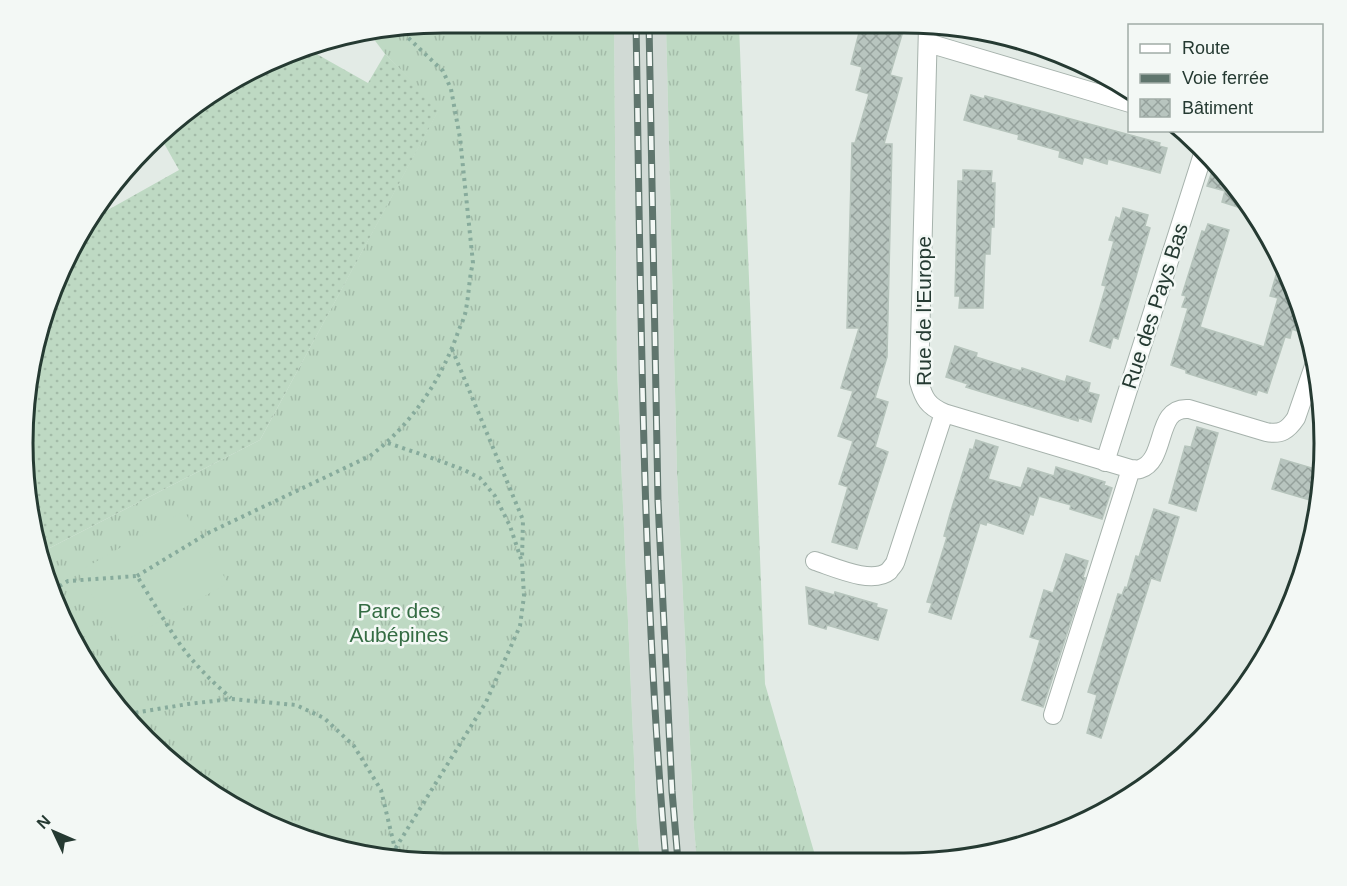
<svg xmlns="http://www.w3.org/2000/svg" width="1347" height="886" font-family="Arial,sans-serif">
	<defs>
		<pattern id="grass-tufts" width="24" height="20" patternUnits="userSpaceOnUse" patternTransform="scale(1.5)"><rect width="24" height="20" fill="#bed9c3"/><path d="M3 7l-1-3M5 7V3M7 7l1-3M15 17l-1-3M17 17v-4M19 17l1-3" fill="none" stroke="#a3bba8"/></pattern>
		<pattern id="garden-dots" width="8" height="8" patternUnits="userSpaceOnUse" patternTransform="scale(1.5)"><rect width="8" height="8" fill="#bed9c3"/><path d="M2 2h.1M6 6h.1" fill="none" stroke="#a3bba8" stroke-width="1.8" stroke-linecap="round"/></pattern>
		<pattern id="building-cross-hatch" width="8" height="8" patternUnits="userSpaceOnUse" patternTransform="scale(1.5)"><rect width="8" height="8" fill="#b8c5bf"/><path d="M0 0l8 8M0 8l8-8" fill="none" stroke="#95a19c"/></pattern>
	</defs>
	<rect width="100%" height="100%" fill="#e3ebe6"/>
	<!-- built -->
	<path fill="#d1dad5" d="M 614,24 L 666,24 L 677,472 L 694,828 L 697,861 L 640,861 L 637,828 L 617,368 Z"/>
	<!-- grass -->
	<path fill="url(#grass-tufts)" d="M 443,23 L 502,23 L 508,25 L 510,23 L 614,24 L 617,368 L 637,828 L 640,861 L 388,860 L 257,820 L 165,759 L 79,654 L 38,554 L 260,440 L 439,109 L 385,54 L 370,34 Z
		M 666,24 L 739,25 L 765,684 L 817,862 L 697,861 L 694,828 L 677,472 Z"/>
	<!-- garden -->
	<path fill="url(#garden-dots)" d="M 307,45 L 306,48 L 368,83 L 385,54 L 440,108 L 260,440 L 38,554 L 23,415 L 54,282 L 90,220 L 179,170 L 161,138 L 209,94 Z"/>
	<!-- pitch -->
	<path fill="#bed9c3" d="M 184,511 L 228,583 L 121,643 L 78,572 Z"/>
	<!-- building -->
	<path fill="url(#building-cross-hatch)" stroke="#b6c4bc" stroke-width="1.5" d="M 861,25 L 883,26 L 903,31 L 890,75 L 902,78 L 884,144 L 892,144 L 887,357 L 875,398 L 888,402 L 875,447 L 888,452 L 857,549 L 832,542 L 848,487 L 839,484 L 853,441 L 838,436 L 853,391 L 841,388 L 859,328 L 847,328 L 852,143 L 855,143 L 869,94 L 856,90 L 862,67 L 851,64 Z
		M 971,95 L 984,99 L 985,96 L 1160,143 L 1159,146 L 1167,148 L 1160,173 L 1108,159 L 1107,164 L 1084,157 L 1082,164 L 1059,157 L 1060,151 L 1018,139 L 1019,135 L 964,120 Z
		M 1215,163 L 1238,187 L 1253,212 L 1222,202 L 1225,191 L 1207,186 Z
		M 963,170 L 992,171 L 991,183 L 995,183 L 994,227 L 991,227 L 990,254 L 985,254 L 983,308 L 959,308 L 960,296 L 955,296 L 958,181 L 963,181 Z
		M 1123,208 L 1148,215 L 1145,226 L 1150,228 L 1118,339 L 1113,337 L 1110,348 L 1090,341 L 1106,286 L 1102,285 L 1114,241 L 1109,240 L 1116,217 L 1120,219 Z
		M 1208,224 L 1229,230 L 1200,327 L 1264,347 L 1278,298 L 1270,296 L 1281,258 L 1302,314 L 1297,331 L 1292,329 L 1290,338 L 1285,337 L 1267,393 L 1258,390 L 1256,395 L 1186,373 L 1186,370 L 1171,365 L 1188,308 L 1182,307 L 1186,296 L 1182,295 L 1202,231 L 1205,232 Z
		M 955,346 L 977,353 L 976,357 L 1021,371 L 1022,368 L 1065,382 L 1067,376 L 1090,383 L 1088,392 L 1099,395 L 1091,422 L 1079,418 L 1078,421 L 1011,401 L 966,387 L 968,384 L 946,377 Z
		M 1197,427 L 1218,433 L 1196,511 L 1169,503 L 1185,446 L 1191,447 Z
		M 976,440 L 998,447 L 988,479 L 1021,488 L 1028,468 L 1054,476 L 1056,467 L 1105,482 L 1104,485 L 1112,488 L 1102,519 L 1070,509 L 1071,505 L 1039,496 L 1033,515 L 1030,514 L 1023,534 L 987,522 L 986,525 L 980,523 L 951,619 L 929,612 L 932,603 L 927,602 L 947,537 L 944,536 L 950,514 L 970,449 L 973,450 Z
		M 1281,459 L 1322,471 L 1321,489 L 1317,502 L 1272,489 Z
		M 1154,509 L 1179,517 L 1160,581 L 1151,578 L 1101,738 L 1087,733 L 1097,695 L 1088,692 L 1118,594 L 1122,595 L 1125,587 L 1127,588 L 1136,556 L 1139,557 Z
		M 1066,554 L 1088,561 L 1083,577 L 1085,578 L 1043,707 L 1022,700 L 1040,640 L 1030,637 L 1044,590 L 1053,593 Z
		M 806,587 L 834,595 L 835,592 L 877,604 L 876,607 L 887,610 L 878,640 L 827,625 L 826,629 L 809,624 Z"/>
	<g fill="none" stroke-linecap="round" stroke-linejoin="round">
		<!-- minor casing -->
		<g stroke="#a6b2ac" stroke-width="20">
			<path id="minor" d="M 928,43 L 1130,103
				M 944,413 L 1131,469 C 1134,469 1137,470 1140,469 C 1168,460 1154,406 1189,409 L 1266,432 C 1281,435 1288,430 1296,418 L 1315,363
				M 1105,462 L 1204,151
				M 815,561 C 834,567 872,585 889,571 C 889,570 895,564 895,563 L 944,413 C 928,406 924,399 919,382 L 928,26
				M 1053,715 L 1131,469"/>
		</g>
		<!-- path -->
		<path stroke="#87ab9c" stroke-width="4" stroke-dasharray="3 4.5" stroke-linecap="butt" d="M 452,349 L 523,520 L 522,559
			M 388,443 L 429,457 L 462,469 L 480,478 L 495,496 L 510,526 L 522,562 L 524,596 L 520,626 L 486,702 L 395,849
			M 137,576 L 208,533 L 370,456 C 410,426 440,382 457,335 C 460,326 465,318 466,309 C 469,294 469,278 473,263 L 460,138 L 451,89 L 443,71 L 400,30
			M 53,590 L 68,581 L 137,576 C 150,597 163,619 177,640 C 192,662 211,681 231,698
			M 128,714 L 188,704 L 231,699 L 296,705 L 324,718 L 354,746 L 381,790 L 395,849 L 395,860"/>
		<!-- minor -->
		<use href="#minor" stroke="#fff" stroke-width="18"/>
		<!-- rail casing -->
		<g stroke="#5f756d" stroke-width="7">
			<path id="rail" d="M 636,24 C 641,303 642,583 666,861
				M 649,24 L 658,501 L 672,791 L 678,861"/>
		</g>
		<!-- rail -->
		<use href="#rail" stroke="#f3f8f5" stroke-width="4.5" stroke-dasharray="14" stroke-linecap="butt"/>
	</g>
	<g text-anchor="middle" stroke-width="5" stroke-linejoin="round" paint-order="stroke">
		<!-- street labels -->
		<g font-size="21" fill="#253a32" stroke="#f3f8f5">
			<text transform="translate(1155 306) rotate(-72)" y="7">Rue des Pays Bas</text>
			<text transform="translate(924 311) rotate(-90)" y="7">Rue de l'Europe</text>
		</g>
		<!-- park labels -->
		<g font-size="21" fill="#346c43" stroke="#f3f8f5">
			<text x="399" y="618">Parc des<tspan x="399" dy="24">Aubépines</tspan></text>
		</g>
	</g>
	<!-- crop -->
	<path d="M0 0H1347V886H0ZM443 33H904A410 410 0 0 1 1314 443V443A410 410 0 0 1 904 853H443A410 410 0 0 1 33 443V443A410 410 0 0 1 443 33Z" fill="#f3f8f5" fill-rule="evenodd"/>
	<path fill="none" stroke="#253a32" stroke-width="3" d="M443 33H904A410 410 0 0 1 1314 443V443A410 410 0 0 1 904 853H443A410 410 0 0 1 33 443V443A410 410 0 0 1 443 33Z"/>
	<!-- legend -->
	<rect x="1128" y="24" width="195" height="108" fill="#f3f8f5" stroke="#a1aca7" stroke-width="1.5"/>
	<rect x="1140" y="44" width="30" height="9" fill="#ffffff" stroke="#a1aca7" stroke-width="1.5"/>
	<text x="1182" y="54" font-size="18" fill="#253a32">Route</text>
	<rect x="1140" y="74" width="30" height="9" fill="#5f756d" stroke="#a1aca7" stroke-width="1.5"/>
	<text x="1182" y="84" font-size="18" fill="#253a32">Voie ferrée</text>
	<rect x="1140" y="99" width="30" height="18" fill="url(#building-cross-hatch)" stroke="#a1aca7" stroke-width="1.5"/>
	<text x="1182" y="114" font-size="18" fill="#253a32">Bâtiment</text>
	<!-- north arrow -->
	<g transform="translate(54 832) rotate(314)" stroke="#f3f8f5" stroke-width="4.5" paint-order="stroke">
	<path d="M0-4.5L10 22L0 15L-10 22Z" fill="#253a32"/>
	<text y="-9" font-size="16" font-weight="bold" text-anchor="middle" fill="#253a32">N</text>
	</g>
</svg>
